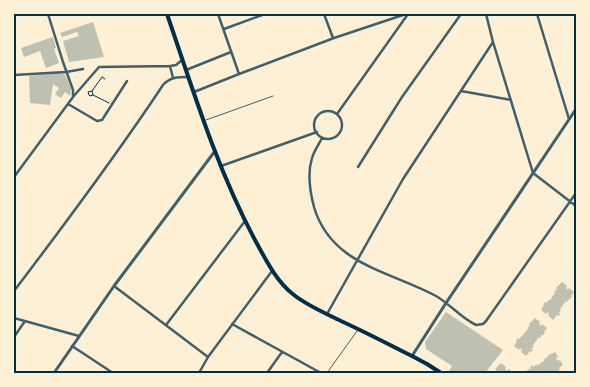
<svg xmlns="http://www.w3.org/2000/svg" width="590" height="387" font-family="'Public Sans',sans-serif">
	<rect width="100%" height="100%" fill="#fdf0d5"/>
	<!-- building -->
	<path fill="#bec0b2" d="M 93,22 L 104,57 L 69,62 L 63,41 L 79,36 L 77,32 L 62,37 L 60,33 Z
		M 53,37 L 56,48 L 54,49 L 59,63 L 46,68 L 40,51 L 24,57 L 21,48 Z
		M 61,73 L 65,75 L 67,79 L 71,89 L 70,96 L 65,92 L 61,98 L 55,94 L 59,88 L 53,84 L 50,105 L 30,103 L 29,76 Z
		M 562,282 L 567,286 L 566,288 L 568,290 L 569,288 L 574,292 L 571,296 L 572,297 L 570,299 L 569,299 L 567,302 L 566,301 L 560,309 L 561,310 L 559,313 L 560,314 L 558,316 L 557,315 L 553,320 L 548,315 L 549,314 L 547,312 L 546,314 L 541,310 L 544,305 L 543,304 L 545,302 L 546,303 L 549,300 L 550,300 L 555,293 L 554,292 L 557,289 L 556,288 Z
		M 446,312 L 503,350 L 485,373 L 451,373 L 449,371 L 452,366 L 426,349 L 425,342 Z
		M 535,318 L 540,322 L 539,324 L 541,326 L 542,324 L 547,328 L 544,332 L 545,333 L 543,335 L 542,335 L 540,338 L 539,337 L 533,345 L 534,346 L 531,349 L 533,350 L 531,352 L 530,351 L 526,356 L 521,352 L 522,350 L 520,348 L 519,350 L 514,346 L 517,341 L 516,341 L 518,338 L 519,339 L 522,336 L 528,329 L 527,329 L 530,325 L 529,324 Z
		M 555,352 L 558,357 L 556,359 L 558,361 L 560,360 L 563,365 L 559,368 L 560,370 L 550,373 L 527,373 L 526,371 L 531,368 L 530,367 L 532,365 L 533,367 L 537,364 L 537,366 L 545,360 L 544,359 L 548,357 L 547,356 Z
		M 501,363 L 506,367 L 505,369 L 507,371 L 508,369 L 514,373 L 494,373 L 496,370 L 495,369 Z"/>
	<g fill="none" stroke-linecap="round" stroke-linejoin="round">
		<!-- path -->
		<path stroke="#003049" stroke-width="1" d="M 92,91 L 88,92 L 89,95 L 90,96 L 93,95 L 92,91 L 102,77 L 105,79
			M 93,95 L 109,103"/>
		<!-- service -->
		<path stroke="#3f606c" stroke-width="1" d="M 206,120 L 273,96
			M 327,373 L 357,331"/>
		<!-- minor -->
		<path stroke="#3f606c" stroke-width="2.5" d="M 48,14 L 63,62 L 73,90 L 73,96
			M 218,14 L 239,74
			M 324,14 L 333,38
			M 486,14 L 493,42 L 533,173 L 576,206
			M 537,14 L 569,119
			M 224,29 L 265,14
			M 170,66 L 173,78
			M 186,70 L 231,52
			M 14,75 L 66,72 L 83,69
			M 461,91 L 511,100
			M 194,92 L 239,74 L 334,38 L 406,14
			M 68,104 L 97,121 L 102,120 L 127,81
			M314 125a14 14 0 1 1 28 0a14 14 0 1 1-28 0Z
			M 337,114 L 408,14
			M 322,138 C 319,144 314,151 312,158 C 307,174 310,192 314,207 C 331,265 390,271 436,296 C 450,304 461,318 476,325 L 483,324 L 486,321 L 576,193
			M 221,166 L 317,132
			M 358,167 L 402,97 L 461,14
			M 14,177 L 73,97 L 99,67 L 170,66 L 176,65 L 182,60
			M 114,286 L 208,357
			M 14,291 C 65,224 116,156 163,85 C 170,77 178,77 189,77
			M 327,314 L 403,179 L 493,42
			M 14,318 L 79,336
			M 232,324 L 321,373
			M 166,325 L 245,221
			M 14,337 L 25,321
			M 72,346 L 113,373
			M 199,373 L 208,357 L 272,271
			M 267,373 L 282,352"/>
		<!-- tertiary -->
		<path stroke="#3f606c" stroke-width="3" d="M 412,356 L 446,303 L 576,109
			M 54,373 L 114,286 L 215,151"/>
		<!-- secondary -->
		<path stroke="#003049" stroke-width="4" d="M 167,14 C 193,90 217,169 255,240 C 266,260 276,281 294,295 C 308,306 325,313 341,321 C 365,332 388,344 412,356 L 427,364 L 441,373"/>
	</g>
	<!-- border -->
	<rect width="590" height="387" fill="none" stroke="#fdf0d5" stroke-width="30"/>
	<rect x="15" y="15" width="560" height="357" fill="none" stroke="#003049" stroke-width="2"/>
</svg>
